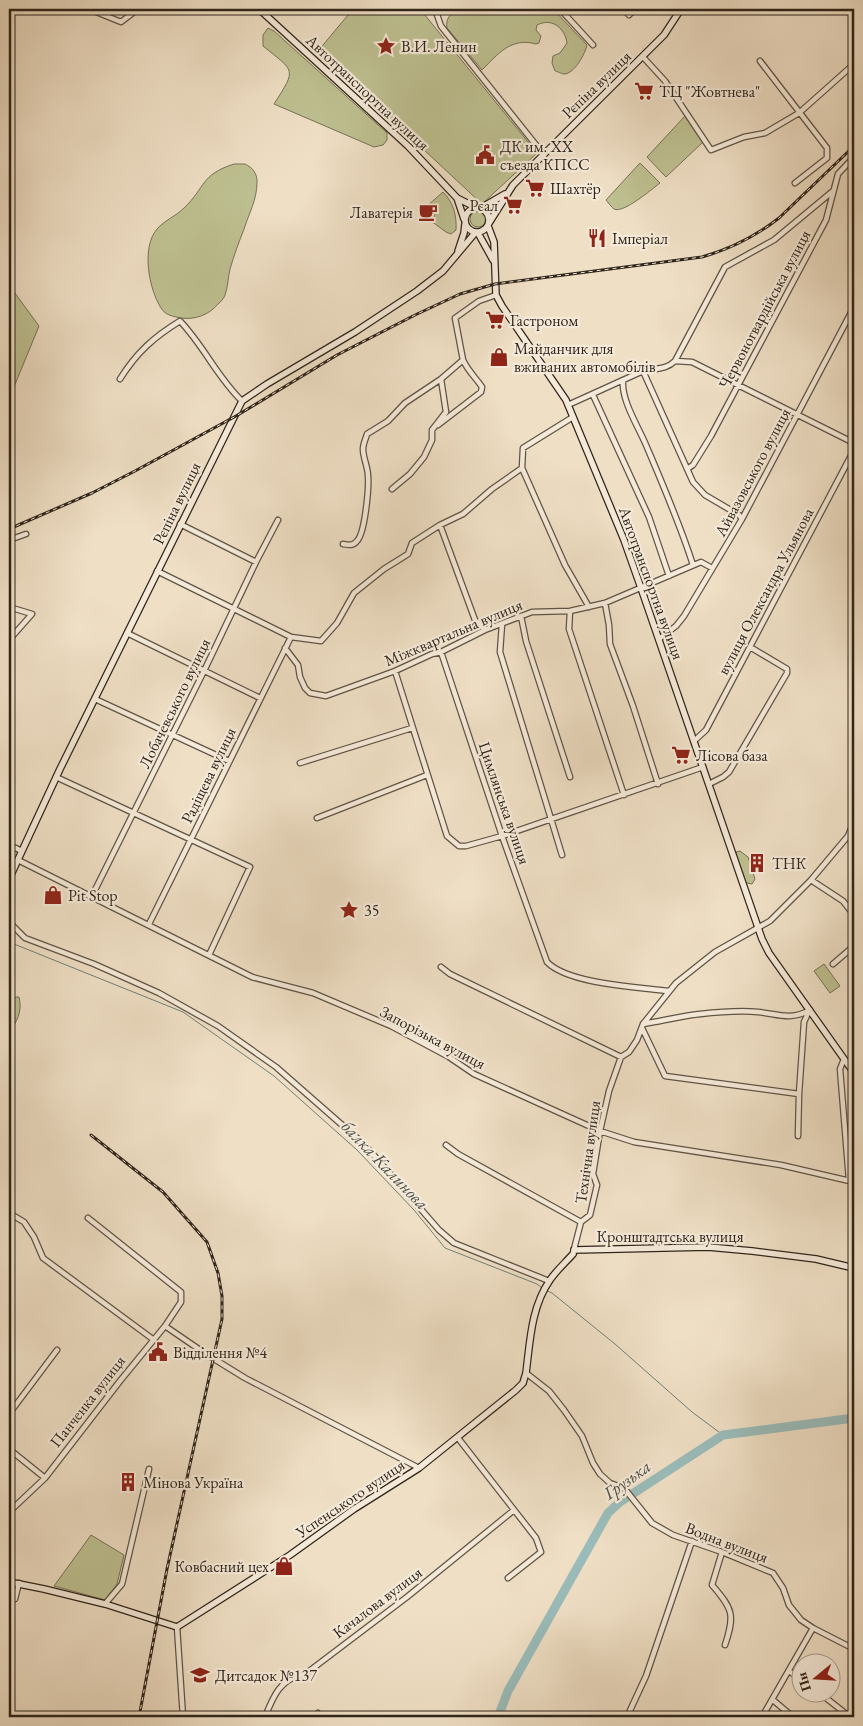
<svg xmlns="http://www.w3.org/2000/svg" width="863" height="1726" font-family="'EB Garamond',serif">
	<rect width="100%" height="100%" fill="#efdfc5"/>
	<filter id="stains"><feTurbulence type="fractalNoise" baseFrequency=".004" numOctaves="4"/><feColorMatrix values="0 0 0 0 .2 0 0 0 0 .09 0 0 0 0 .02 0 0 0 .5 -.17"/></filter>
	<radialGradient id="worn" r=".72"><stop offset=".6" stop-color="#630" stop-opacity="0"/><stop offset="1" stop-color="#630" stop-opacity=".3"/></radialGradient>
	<!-- green -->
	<path fill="#bec091" stroke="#767256" d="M 353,9 L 420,9 L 537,153 L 482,204 L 318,51 Z
		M 462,9 L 475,9 L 483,15 L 495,9 L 553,9 L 587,45 C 585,54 574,75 563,74 C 563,74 556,71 555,71 L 552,63 L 553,56 L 560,53 L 567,43 C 565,29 553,17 537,25 L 536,30 L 541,36 L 539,43 L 536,44 C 511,37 498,54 482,70 L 447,28 C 445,17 452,12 462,9 Z
		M 268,28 L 274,31 L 387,133 L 387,140 L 383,145 L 374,147 L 274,104 C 297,68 295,72 263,46 L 263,35 Z
		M 685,116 L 703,142 L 666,177 L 647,157 Z
		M 640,163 L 660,183 C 652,189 623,214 614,209 C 611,207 608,202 606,200 Z
		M 234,164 L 245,164 C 253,168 257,173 257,182 C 257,200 249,213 244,229 C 239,242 234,255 230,269 C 228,277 228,287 225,295 C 224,298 221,302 218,304 C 209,315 195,320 181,318 C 173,316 166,316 161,308 C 149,289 141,248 157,229 C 165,220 176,216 184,208 C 206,187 200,175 234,164 Z
		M 443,192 C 453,202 457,215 456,230 L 451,234 L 446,232 L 427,218 L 434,218 L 435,206 L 427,206 Z
		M470 219a8 8 0 1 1 16 0a8 8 0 1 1-16 0Z
		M 9,285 L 39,326 L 9,399 Z
		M 740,851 L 748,857 L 755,879 L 752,884 L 747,883 L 745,881 L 736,855 L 736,852 Z
		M 824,964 L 840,986 L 830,993 L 814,971 Z
		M 16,997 L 19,997 C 23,1012 16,1022 9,1034 L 9,1005 Z
		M 91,1535 L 124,1555 L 117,1584 L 105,1600 L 54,1586 Z"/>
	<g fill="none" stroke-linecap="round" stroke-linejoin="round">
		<!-- stream -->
		<path stroke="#6f807a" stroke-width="1" d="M 9,942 L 183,1012 L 274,1076 L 357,1150 L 414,1210 L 445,1248 L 537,1284 L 542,1288
			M 545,1290 L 552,1293 L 615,1344 L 692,1412 L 723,1435"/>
		<!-- river -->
		<path stroke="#9abcba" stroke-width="9" d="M 498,1717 L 508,1691 L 608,1513 L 620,1502 L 723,1435 L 854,1418"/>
		<!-- street casing -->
		<g stroke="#5f5446" stroke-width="7">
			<path id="street" d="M 89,9 L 121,22 L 138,9
				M 435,9 L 441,26 L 544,155
				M 560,9 L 593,45
				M 624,9 L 629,15 L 635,9
				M 643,57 L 665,81 L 711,150 L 744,137 L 765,133 L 799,113 L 854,64
				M 760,61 L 827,148 L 827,158 L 795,183
				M 675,361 L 725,267 L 774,240 L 833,191
				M 643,371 L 693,482 L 705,495 L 739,515 L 742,519
				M 120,379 C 137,352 154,337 180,321 C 204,346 217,377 242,401
				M 623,380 C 621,400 638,426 646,445 C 663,485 680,524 693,565
				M 593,395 L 649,517 L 669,576
				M 568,405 L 643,371 C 655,368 666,370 675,361 L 692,362 L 854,443
				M 438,425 L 481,392 L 482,387 C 476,378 468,371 463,360
				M 522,468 L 565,565 L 589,607
				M 687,469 L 693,465 L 711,436 L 826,220 L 838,174 L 854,157
				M 392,489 L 410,474 L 424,457 L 432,440 L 432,430 L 446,412 L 441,379 L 463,360 L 455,318 L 479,301 L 496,295
				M 180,524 L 256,562
				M 440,525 L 475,620 L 485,630
				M 9,540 L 26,534
				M 343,544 C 349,545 353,546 357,541 C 365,533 369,488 368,476 C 368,467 363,458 363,449 C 363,444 366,438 367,434 L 388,421 L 405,403 L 441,379
				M 157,571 L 291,637 L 321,641 L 337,623 L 354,593 L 384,569 L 408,554 L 412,543 L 440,525 L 463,514 L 492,489 L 522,468 L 523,448 L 573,417
				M 605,603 L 609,625 L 610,644 L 633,706 L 658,784
				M 9,607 L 32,614 L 9,640
				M 570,611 L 569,629 L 624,795
				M 521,616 L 526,641 L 570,777
				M 502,624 L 500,652 L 562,855
				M 127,633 L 260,698
				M 659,639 L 676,626 L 684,616 L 742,519 L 854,307
				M 285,648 L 298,665 L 300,677 L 305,688 L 310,693 L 326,696 L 395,671 L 432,654 L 441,652 L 485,630 L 532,612 L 570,611 L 605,603 L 701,562 L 712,568
				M 441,652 L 502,836 L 547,962 C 568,984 638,987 669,991
				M 395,671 L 447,836 L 459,846 L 466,846 L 502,836 L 703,767
				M 95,699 L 229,761
				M 694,741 L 706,730 L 854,450
				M 300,763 L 412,728
				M 56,777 L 250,867 L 209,955
				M 709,784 L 723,777 L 729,772 L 787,673 L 787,669 L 750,647
				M 317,818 L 427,775
				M 9,845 L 22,851
				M 18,860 L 252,977 L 313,993 L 391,1026 L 449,1057 L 474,1074 L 600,1131 L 634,1142 L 781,1165 L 854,1182
				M 811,880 L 843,901 L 854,915
				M 92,896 L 204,671 L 256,562 L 278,520
				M 9,922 L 25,938 L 94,964 L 159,993 L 218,1026 L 276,1067 L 365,1145 L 439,1230 L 454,1243 L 549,1281
				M 149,924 L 291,637
				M 833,964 L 854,946
				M 441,967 L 450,974 L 621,1057
				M 643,1024 C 662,1021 681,1016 700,1014 C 718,1012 739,1010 758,1012 C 778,1014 790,1021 810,1010
				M 642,1028 L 665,1076 L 799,1094
				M 844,1059 L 840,1069 L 849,1180
				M 798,1136 L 799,1094 L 804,1022 L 809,1011
				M 446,1145 L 458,1154 L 581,1222
				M 9,1213 L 24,1222 L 34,1237 L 43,1258 L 154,1340
				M 573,1253 L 581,1222 L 590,1215 L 597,1185 L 593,1174 L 600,1131 L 609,1091 L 621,1057 L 629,1052 L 637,1040 L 643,1024 L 676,983 L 715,952 L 770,921 L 811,880 L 848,836 L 854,822
				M 165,1326 L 206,1354 L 245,1378 L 419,1468
				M 526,1373 L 549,1391 L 564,1410 L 582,1436 L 593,1463 L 600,1474 L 610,1483 L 624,1488 L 652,1523 L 673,1535 L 722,1552 L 773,1573 L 783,1588 L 789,1605 L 801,1620 L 813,1628 L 854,1649
				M 9,1414 L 57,1350
				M 458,1438 L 536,1538 L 541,1552 L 508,1578
				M 9,1449 L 45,1478
				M 9,1512 L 45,1478 L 120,1381 L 165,1326 L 181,1302 L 181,1292 L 88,1218
				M 722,1552 L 712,1585 C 733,1609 735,1615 725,1645
				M 9,1597 L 15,1599 L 19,1583
				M 105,1604 L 122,1584 L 149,1469
				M 177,1627 L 183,1717
				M 789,1671 L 800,1679
				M 821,1694 L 850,1717
				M 773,1700 L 793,1717
				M 265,1717 C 273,1697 280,1678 304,1675 L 407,1597 L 514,1510
				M 315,1717 L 318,1713
				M 627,1717 L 646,1676 L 692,1541
				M 762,1717 L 813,1628"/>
		</g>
		<!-- secondary casing -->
		<g stroke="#2f251b" stroke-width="8">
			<path id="secondary" d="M 259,9 L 408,146 L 457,198 L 464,219
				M 457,198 L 477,208
				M465 220a12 12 0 1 1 24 0a12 12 0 1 1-24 0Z
				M 481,208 L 505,194
				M 489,223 L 513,185 L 664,35 L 681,9
				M 488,226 L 494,242 L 496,295 L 502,306 L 566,400 L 624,540 L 641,588 L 762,939 L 769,953 L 854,1073
				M 478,233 L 493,260
				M 458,251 L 464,233 L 465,224
				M 9,879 L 60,769 L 242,401 L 267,384 L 355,332 L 417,291 L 443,271 L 475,233
				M 574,1250 L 708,1247 L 752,1251 L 816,1259 L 854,1268
				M 9,1582 L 44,1589 L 105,1604 L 177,1627 L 290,1555 L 354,1509 L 419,1468 L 516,1390 L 523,1383 L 526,1373 C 530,1342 531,1307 550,1280 C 556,1271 565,1263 573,1254"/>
		</g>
		<!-- street -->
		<use href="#street" stroke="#f5ead9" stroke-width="4.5"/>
		<!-- secondary -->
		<use href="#secondary" stroke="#f5ead9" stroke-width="5.5"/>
		<!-- rail casing -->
		<g stroke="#2f251b" stroke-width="3">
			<path id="rail" d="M 9,529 L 92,493 L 135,471 L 236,416 L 337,355 L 415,315 L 460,294 L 495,284 L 702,257 C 730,249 756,236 779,218 L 854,146
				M 853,776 L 854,773
				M 91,1135 L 163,1192 L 207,1242 L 218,1273 L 222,1296 L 222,1319 L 167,1569 L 139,1717"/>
		</g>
		<!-- rail -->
		<use href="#rail" stroke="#f5ead9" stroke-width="1" stroke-dasharray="4" stroke-linecap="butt"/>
	</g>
	<!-- icons -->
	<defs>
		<g id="sight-bare" transform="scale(1.5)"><path d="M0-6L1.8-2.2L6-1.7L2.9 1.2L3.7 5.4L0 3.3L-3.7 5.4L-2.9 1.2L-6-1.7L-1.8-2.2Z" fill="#8f2418" stroke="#f5ead9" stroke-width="2.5" paint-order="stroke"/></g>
		<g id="supermarket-bare" transform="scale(1.5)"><path d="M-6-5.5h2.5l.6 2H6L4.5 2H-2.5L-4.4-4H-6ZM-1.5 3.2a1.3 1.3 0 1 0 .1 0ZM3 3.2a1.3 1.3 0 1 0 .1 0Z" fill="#8f2418" stroke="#f5ead9" stroke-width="2.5" paint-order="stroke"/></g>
		<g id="civic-bare" transform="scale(1.5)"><path d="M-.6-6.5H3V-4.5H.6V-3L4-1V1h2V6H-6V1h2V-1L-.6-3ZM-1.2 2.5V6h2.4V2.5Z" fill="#8f2418" stroke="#f5ead9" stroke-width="2.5" paint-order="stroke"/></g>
		<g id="cafe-bare" transform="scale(1.5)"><path d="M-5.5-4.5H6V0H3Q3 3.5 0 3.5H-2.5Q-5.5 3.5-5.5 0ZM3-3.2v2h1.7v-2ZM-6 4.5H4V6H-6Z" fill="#8f2418" stroke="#f5ead9" stroke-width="2.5" paint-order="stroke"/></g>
		<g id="restaurant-bare" transform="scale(1.5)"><path d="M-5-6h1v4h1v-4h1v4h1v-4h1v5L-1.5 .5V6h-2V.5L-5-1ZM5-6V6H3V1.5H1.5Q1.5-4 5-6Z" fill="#8f2418" stroke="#f5ead9" stroke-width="2.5" paint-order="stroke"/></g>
		<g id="shop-bare" transform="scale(1.5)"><path d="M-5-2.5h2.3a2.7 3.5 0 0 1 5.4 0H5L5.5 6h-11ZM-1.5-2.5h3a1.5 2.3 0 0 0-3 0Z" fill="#8f2418" stroke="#f5ead9" stroke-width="2.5" paint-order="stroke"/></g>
		<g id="building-bare" transform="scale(1.5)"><path d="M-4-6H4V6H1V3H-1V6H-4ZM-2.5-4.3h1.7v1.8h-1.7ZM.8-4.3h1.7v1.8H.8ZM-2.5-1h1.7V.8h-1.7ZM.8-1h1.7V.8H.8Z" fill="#8f2418" stroke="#f5ead9" stroke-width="2.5" paint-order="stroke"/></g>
		<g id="school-bare" transform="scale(1.5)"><path d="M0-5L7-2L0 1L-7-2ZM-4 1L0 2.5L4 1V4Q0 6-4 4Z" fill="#8f2418" stroke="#f5ead9" stroke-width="2.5" paint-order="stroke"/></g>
	</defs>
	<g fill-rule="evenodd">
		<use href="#sight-bare" x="386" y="46"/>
		<use href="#supermarket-bare" x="644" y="91"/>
		<use href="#civic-bare" x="485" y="155"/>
		<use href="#supermarket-bare" x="535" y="188"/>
		<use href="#supermarket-bare" x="513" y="205"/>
		<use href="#cafe-bare" x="428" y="212"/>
		<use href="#restaurant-bare" x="597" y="238"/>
		<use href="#supermarket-bare" x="495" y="320"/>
		<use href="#shop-bare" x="499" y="357"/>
		<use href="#supermarket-bare" x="681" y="755"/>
		<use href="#building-bare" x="757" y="863"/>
		<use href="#shop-bare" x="53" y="895"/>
		<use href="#sight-bare" x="349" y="910"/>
		<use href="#civic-bare" x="158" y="1352"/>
		<use href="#building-bare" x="128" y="1482"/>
		<use href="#shop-bare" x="284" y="1566"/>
		<use href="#school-bare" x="200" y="1675"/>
	</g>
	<g text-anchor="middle" stroke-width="4.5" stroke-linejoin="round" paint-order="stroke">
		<!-- poi labels -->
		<g font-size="16" fill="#2f251b" stroke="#f5ead9" text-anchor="start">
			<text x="401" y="52">В.И. Ленин</text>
			<text x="659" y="97">ТЦ "Жовтнева"</text>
			<text x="500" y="152">ДК им. XX<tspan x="500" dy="18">съезда КПСС</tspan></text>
			<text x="550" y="194">Шахтёр</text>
			<text x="498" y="211" text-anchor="end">Рєал</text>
			<text x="413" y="218" text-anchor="end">Лаватерія</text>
			<text x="612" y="244">Імперіал</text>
			<text x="510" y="326">Гастроном</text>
			<text x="514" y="354">Майданчик для<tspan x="514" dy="18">вживаних автомобілів</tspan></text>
			<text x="696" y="761">Лісова база</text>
			<text x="772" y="869">ТНК</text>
			<text x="68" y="901">Pit Stop</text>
			<text x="364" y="916">35</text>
			<text x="173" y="1358">Відділення №4</text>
			<text x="143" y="1488">Мінова Україна</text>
			<text x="269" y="1572" text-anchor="end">Ковбасний цех</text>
			<text x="215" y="1681">Дитсадок №137</text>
		</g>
		<!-- street labels -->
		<g font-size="16" fill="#2f251b" stroke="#f5ead9">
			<text transform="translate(596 84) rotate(-44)" y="6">Рєпіна вулиця</text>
			<text transform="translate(368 92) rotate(43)" y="6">Автотранспортна вулиця</text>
			<text transform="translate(764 309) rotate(-62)" y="6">Червоногвардійська вулиця</text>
			<text transform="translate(752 472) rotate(-62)" y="6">Айвазовського вулиця</text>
			<text transform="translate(176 503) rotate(-64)" y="6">Рєпіна вулиця</text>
			<text transform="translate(652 583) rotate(70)" y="6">Автотранспортна вулиця</text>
			<text transform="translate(765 591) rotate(-62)" y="6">вулиця Олександра Ульянова</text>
			<text transform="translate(453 632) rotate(-23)" y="6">Міжквартальна вулиця</text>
			<text transform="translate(174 703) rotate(-64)" y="6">Лобачевського вулиця</text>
			<text transform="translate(208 775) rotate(-64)" y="6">Радіщева вулиця</text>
			<text transform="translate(505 803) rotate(71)" y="6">Цимлянська вулиця</text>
			<text transform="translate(433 1037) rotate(28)" y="6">Запорізька вулиця</text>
			<text transform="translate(587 1152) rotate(-82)" y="6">Технічна вулиця</text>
			<text x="670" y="1242">Кронштадтська вулиця</text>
			<text transform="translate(87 1401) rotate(-52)" y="6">Панченка вулиця</text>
			<text transform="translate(350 1498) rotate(-34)" y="6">Успенського вулиця</text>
			<text transform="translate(727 1542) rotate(21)" y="6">Водна вулиця</text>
			<text transform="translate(377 1602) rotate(-37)" y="6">Качалова вулиця</text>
		</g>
		<!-- water labels -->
		<g font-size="18" font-style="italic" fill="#4f524b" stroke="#f5ead9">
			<text transform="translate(385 1165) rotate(46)" y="6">балка Калинова</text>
			<text transform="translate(627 1480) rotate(-36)" y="6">Грузька</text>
		</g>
	</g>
	<!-- margin -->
	<rect width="863" height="1726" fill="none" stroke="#efdfc5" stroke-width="30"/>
	<rect x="10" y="10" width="843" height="1706" fill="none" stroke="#2f251b" stroke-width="2.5"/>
	<rect x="15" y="15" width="833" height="1696" fill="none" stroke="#2f251b"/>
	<!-- north arrow -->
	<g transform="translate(816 1678) rotate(252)"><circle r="24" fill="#f5ead9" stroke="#a69b8d"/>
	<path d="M0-4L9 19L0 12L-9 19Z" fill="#8f2418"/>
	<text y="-8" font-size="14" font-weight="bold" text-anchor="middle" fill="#2f251b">Пн</text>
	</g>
	<rect width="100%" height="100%" filter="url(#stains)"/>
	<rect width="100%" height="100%" fill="url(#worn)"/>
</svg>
